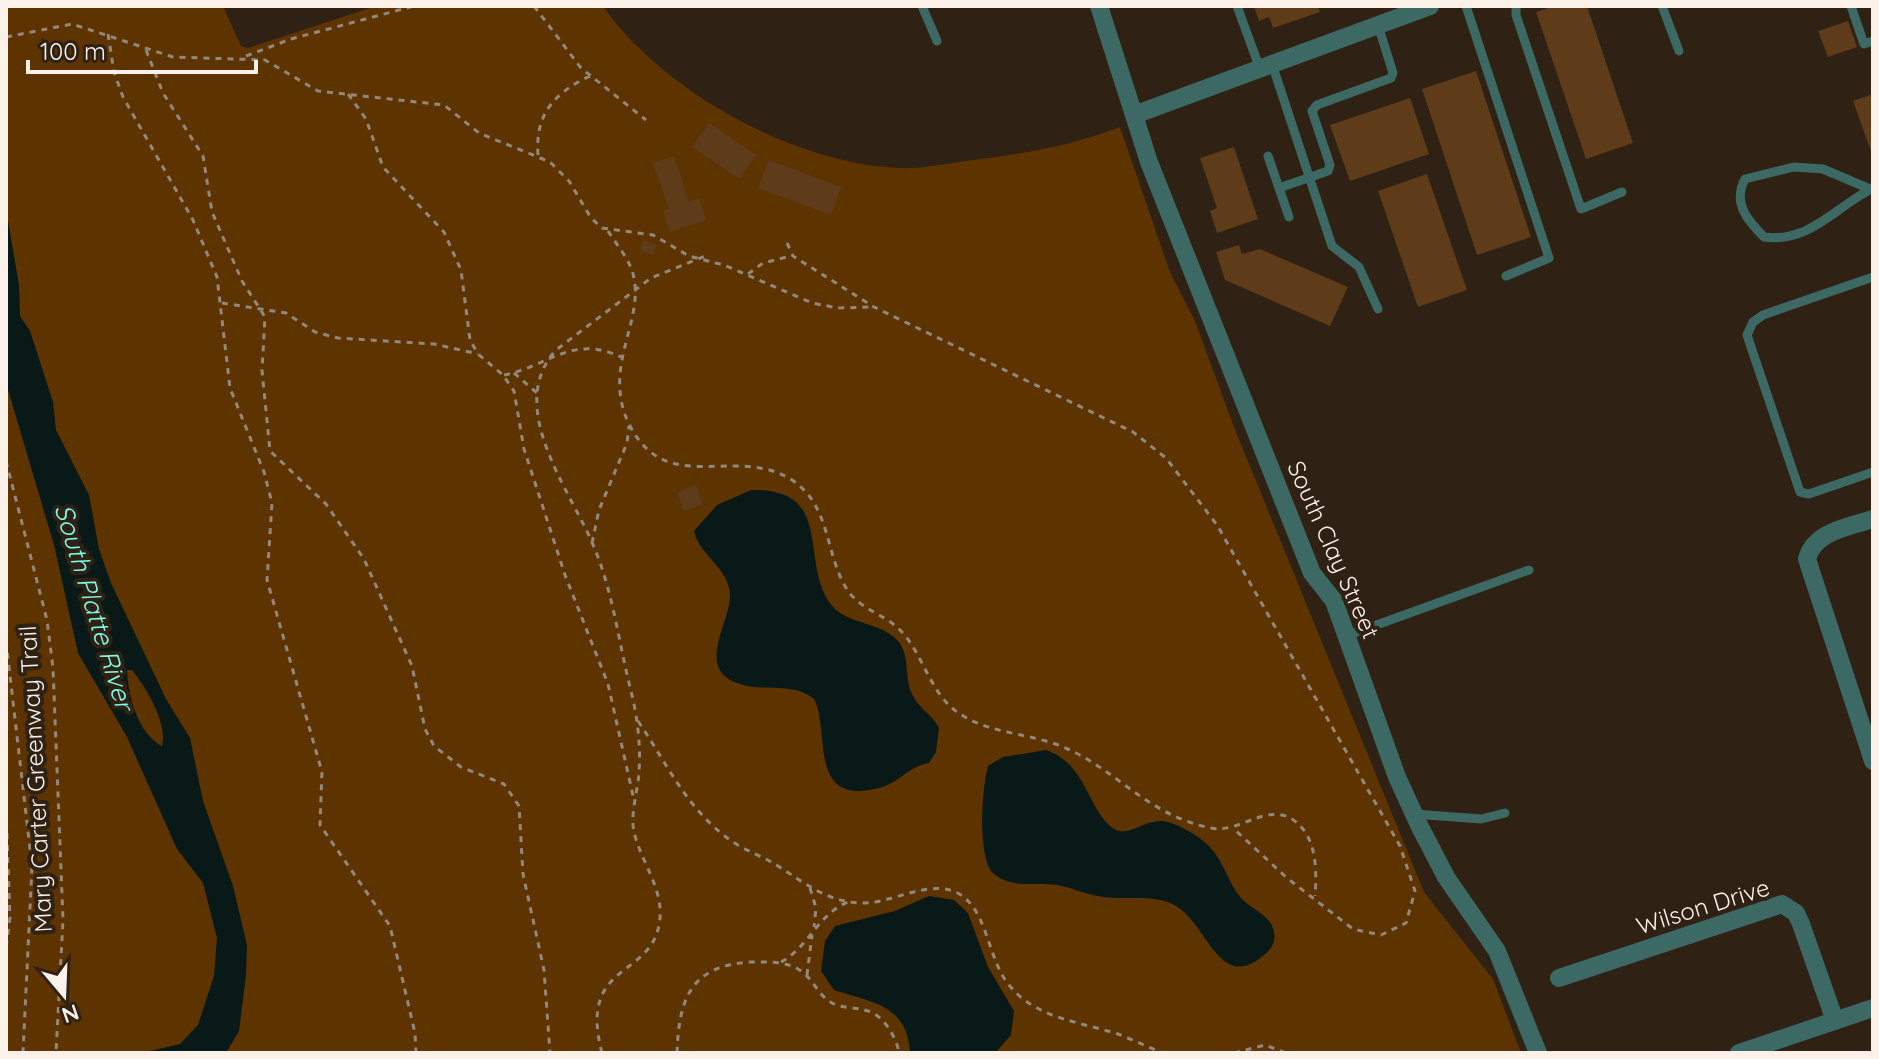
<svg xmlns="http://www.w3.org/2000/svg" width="1879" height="1059" font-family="Quicksand,sans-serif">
	<rect width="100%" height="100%" fill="#2f2113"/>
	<!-- green -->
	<path fill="#5d3300" d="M 6,6 L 223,6 L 241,46 L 248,48 L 376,6 L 603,6 C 662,91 795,164 899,168 C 921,169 944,164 966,161 C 1023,153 1065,148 1120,127 L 1170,272 L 1195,321 L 1234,427 L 1424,892 L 1493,979 L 1521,1053 L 6,1053 Z"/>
	<!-- water -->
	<path fill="#091917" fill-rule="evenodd" d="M 6,209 L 19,285 L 20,316 L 30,331 L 53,402 L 56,430 L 89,495 L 99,549 L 111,583 L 166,699 L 190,738 L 203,801 L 233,886 L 247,945 L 246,975 L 239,1031 L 226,1053 L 141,1053 L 180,1044 L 198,1025 L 214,976 L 217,938 L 203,883 L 177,849 L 127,737 L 78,653 L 54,545 L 6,383 ZM 127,670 L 132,670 C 146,687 168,724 162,746 C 138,734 128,696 127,670 Z
		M 751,490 C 834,488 800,558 829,602 C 844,624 875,621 894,637 C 912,652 903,676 912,694 C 918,708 933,715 939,728 L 936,752 L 929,763 C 909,766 899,783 879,788 C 806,807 831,730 814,699 C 792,681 762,693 737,683 C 695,667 731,622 730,594 C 728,567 699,555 694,531 L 717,505 Z
		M 1046,750 C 1089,765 1087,813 1116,830 C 1130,837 1148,816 1168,822 C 1183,827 1198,835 1210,847 C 1224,862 1228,883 1241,898 C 1250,908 1267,914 1272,926 C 1275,932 1275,939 1273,944 C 1270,951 1262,957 1256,961 C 1216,987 1204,915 1170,903 C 1149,895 1125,900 1104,897 C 1087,895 1073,888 1057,885 C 1035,882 1010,889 993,873 C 977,857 982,787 988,766 L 1003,757 Z
		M 929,896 L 954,900 L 968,913 L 988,967 L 1014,1011 L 1011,1035 L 995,1053 L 910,1053 C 908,1004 870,1002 834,990 L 821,971 L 825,941 L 835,926 L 895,911 Z"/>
	<!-- building -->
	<path fill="#5e3b19" d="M 1254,6 L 1318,6 L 1320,12 L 1273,28 L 1269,17 L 1259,21 Z
		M 1555,6 L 1587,6 L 1633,143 L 1586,159 L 1536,12 Z
		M 1848,21 L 1857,47 L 1828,57 L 1818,31 Z
		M 1476,71 L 1531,237 L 1477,255 L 1422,89 Z
		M 1873,94 L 1873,157 L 1853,101 Z
		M 1410,98 L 1429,154 L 1350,181 L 1330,125 Z
		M 709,123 L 756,155 L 739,179 L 692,147 Z
		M 1234,147 L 1258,219 L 1217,233 L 1210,211 L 1217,208 L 1200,158 Z
		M 674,156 L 689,202 L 699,198 L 706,220 L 670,232 L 663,211 L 669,209 L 653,163 Z
		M 769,160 L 841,187 L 831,215 L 758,188 Z
		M 1427,174 L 1467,290 L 1418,307 L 1378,191 Z
		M 643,240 L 657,245 L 653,255 L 640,250 Z
		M 1239,245 L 1242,254 L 1260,249 L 1348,287 L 1330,326 L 1225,280 L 1216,252 Z
		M 696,485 L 703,504 L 684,512 L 677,492 Z"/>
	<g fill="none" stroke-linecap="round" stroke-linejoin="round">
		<!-- path -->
		<path stroke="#94887c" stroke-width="3" stroke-dasharray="6 6" stroke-linecap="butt" d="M 534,6 L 581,68 L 646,120
			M 108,34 L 114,72 L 123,97 L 193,220 L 217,277 L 230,388 L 264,472 L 272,503 L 267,580 L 322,772 L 320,825 L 390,926 L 415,1033 L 416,1053
			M 6,37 L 72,24 L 173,57 L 265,60 L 318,91 L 444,105 L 479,133 L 550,162 L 569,181 L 591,218 L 602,228 L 653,235 L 689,256 L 724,265 L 812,303 L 838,308 L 871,307
			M 146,50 L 163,93 L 203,156 L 212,212 L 242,281 L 265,317 L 262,370 L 270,451 L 326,504 L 364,559 L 412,666 L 425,729 L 434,746 L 461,767 L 504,784 L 519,806 L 523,874 L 544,970 L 550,1053
			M 246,56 L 291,39 L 414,6
			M 348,94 L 366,119 L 383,167 L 444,232 L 461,270 L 470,340 L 478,354 L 503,375 L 514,391 L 524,449 L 565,575 L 608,684 L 634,800
			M 538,155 C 535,114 554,93 590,76
			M 608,231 C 617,245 631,261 634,278 C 643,325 601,369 630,426 C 668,498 735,444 792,480 C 830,505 825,551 845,586 C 857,609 884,613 901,631 C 924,655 930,695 960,714 C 989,733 1026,733 1058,745 C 1113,765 1145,815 1211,828 C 1238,834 1266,803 1292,819 C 1317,835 1317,870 1315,896
			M 787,243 L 793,256 L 874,307 L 1133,432 L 1166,458 L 1217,525 L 1400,846 L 1415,891 L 1406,923 L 1381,935 L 1353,929 L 1287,878 L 1233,828
			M 748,274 L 763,263 L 791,256
			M 222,303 L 286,313 L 315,332 L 338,338 L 434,344 L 478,354
			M 514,373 L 537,393
			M 504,375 C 549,366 572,334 621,357
			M 6,461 L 47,620 L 53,668 L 63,920 L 56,1053
			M 592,543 L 599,510 L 627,443 L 629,426
			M 6,641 L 32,866 L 23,1053
			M 638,721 C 668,765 686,808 730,840 C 745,851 763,856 778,866 C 806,884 830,904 866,903 C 895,902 933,877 961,895 C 988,913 988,960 1009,985 C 1035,1018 1080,1022 1118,1034 C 1133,1040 1148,1047 1163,1053
			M 6,809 L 10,918 L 6,948
			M 810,888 L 816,908 L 814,927
			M 781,962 C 809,947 818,914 848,902
			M 807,975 L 812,935
			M 602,1053 C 578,962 649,979 659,925 C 666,891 641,863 634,832 C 630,813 638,791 639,772 C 641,744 637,714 630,687 C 619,643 613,594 596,552 C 574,494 503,409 556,350 L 651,278 L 708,255
			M 677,1053 C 679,999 690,966 750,962 C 766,962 784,961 798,969 C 813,977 817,995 832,1003 C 843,1009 856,1007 868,1011 C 883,1015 897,1038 899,1053
			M 1234,1053 L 1265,1045 L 1286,1053
			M 1319,1053 L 1335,1053"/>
		<!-- service -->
		<path stroke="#3c6963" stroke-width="9" d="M 922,6 L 937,41
			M 1237,6 L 1260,69
			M 1466,6 L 1549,258 L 1506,276
			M 1516,6 L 1516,15 L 1581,209 L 1622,192
			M 1662,6 L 1679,51
			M 1851,6 L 1864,44 L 1873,41
			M 1272,64 L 1332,246 L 1359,267 L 1378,309
			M 1268,156 L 1289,217
			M 1279,188 L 1328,171 L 1330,165 L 1312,111 L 1317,105 L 1391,78 L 1393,73 L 1378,25
			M 1870,189 L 1823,169 L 1794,167 L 1745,179 C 1732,203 1748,221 1764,237 C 1810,243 1835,207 1873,188
			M 1873,277 L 1763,315 L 1753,322 L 1747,335 L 1800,492 L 1809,494 L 1873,472
			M 1346,636 L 1529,570
			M 1414,814 L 1481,819 L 1505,813"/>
		<!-- minor -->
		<path stroke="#3c6963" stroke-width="18" d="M 1099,6 L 1149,162 L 1312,573 L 1334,601 L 1397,777 L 1419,825 L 1446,877 L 1497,951 L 1538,1053
			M 1134,115 L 1430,6
			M 1873,519 C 1849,527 1814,531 1807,559 L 1873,761
			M 1559,978 L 1782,904 L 1796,913 L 1801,924 L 1835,1021
			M 1739,1053 L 1873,1008"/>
	</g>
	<g text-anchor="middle" stroke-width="8" stroke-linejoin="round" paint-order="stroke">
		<!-- street labels -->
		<g font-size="24" fill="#fbf1e8" stroke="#2f2113">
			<text transform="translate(1333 550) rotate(66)" y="8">South Clay Street</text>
			<text transform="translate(36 779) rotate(-93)" y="8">Mary Carter Greenway Trail</text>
			<text transform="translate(1703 907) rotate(-17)" y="8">Wilson Drive</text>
		</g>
		<!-- water labels -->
		<g font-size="26" font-style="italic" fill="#7dfbe9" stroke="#2f2113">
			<text transform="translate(94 607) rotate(73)" y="9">South Platte River</text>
		</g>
	</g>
	<!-- border -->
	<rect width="1879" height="1059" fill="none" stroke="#fbf1e8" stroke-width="16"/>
	<!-- north arrow -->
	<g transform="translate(64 995) rotate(161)" stroke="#2f2113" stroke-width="6" paint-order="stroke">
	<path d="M0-6L14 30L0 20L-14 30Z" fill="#fbf1e8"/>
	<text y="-12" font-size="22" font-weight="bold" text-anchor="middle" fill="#fbf1e8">N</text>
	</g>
	<!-- scale -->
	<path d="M28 60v12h228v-12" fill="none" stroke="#fbf1e8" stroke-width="4"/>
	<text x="40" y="60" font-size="24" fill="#fbf1e8" stroke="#2f2113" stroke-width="6" paint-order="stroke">100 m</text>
</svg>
